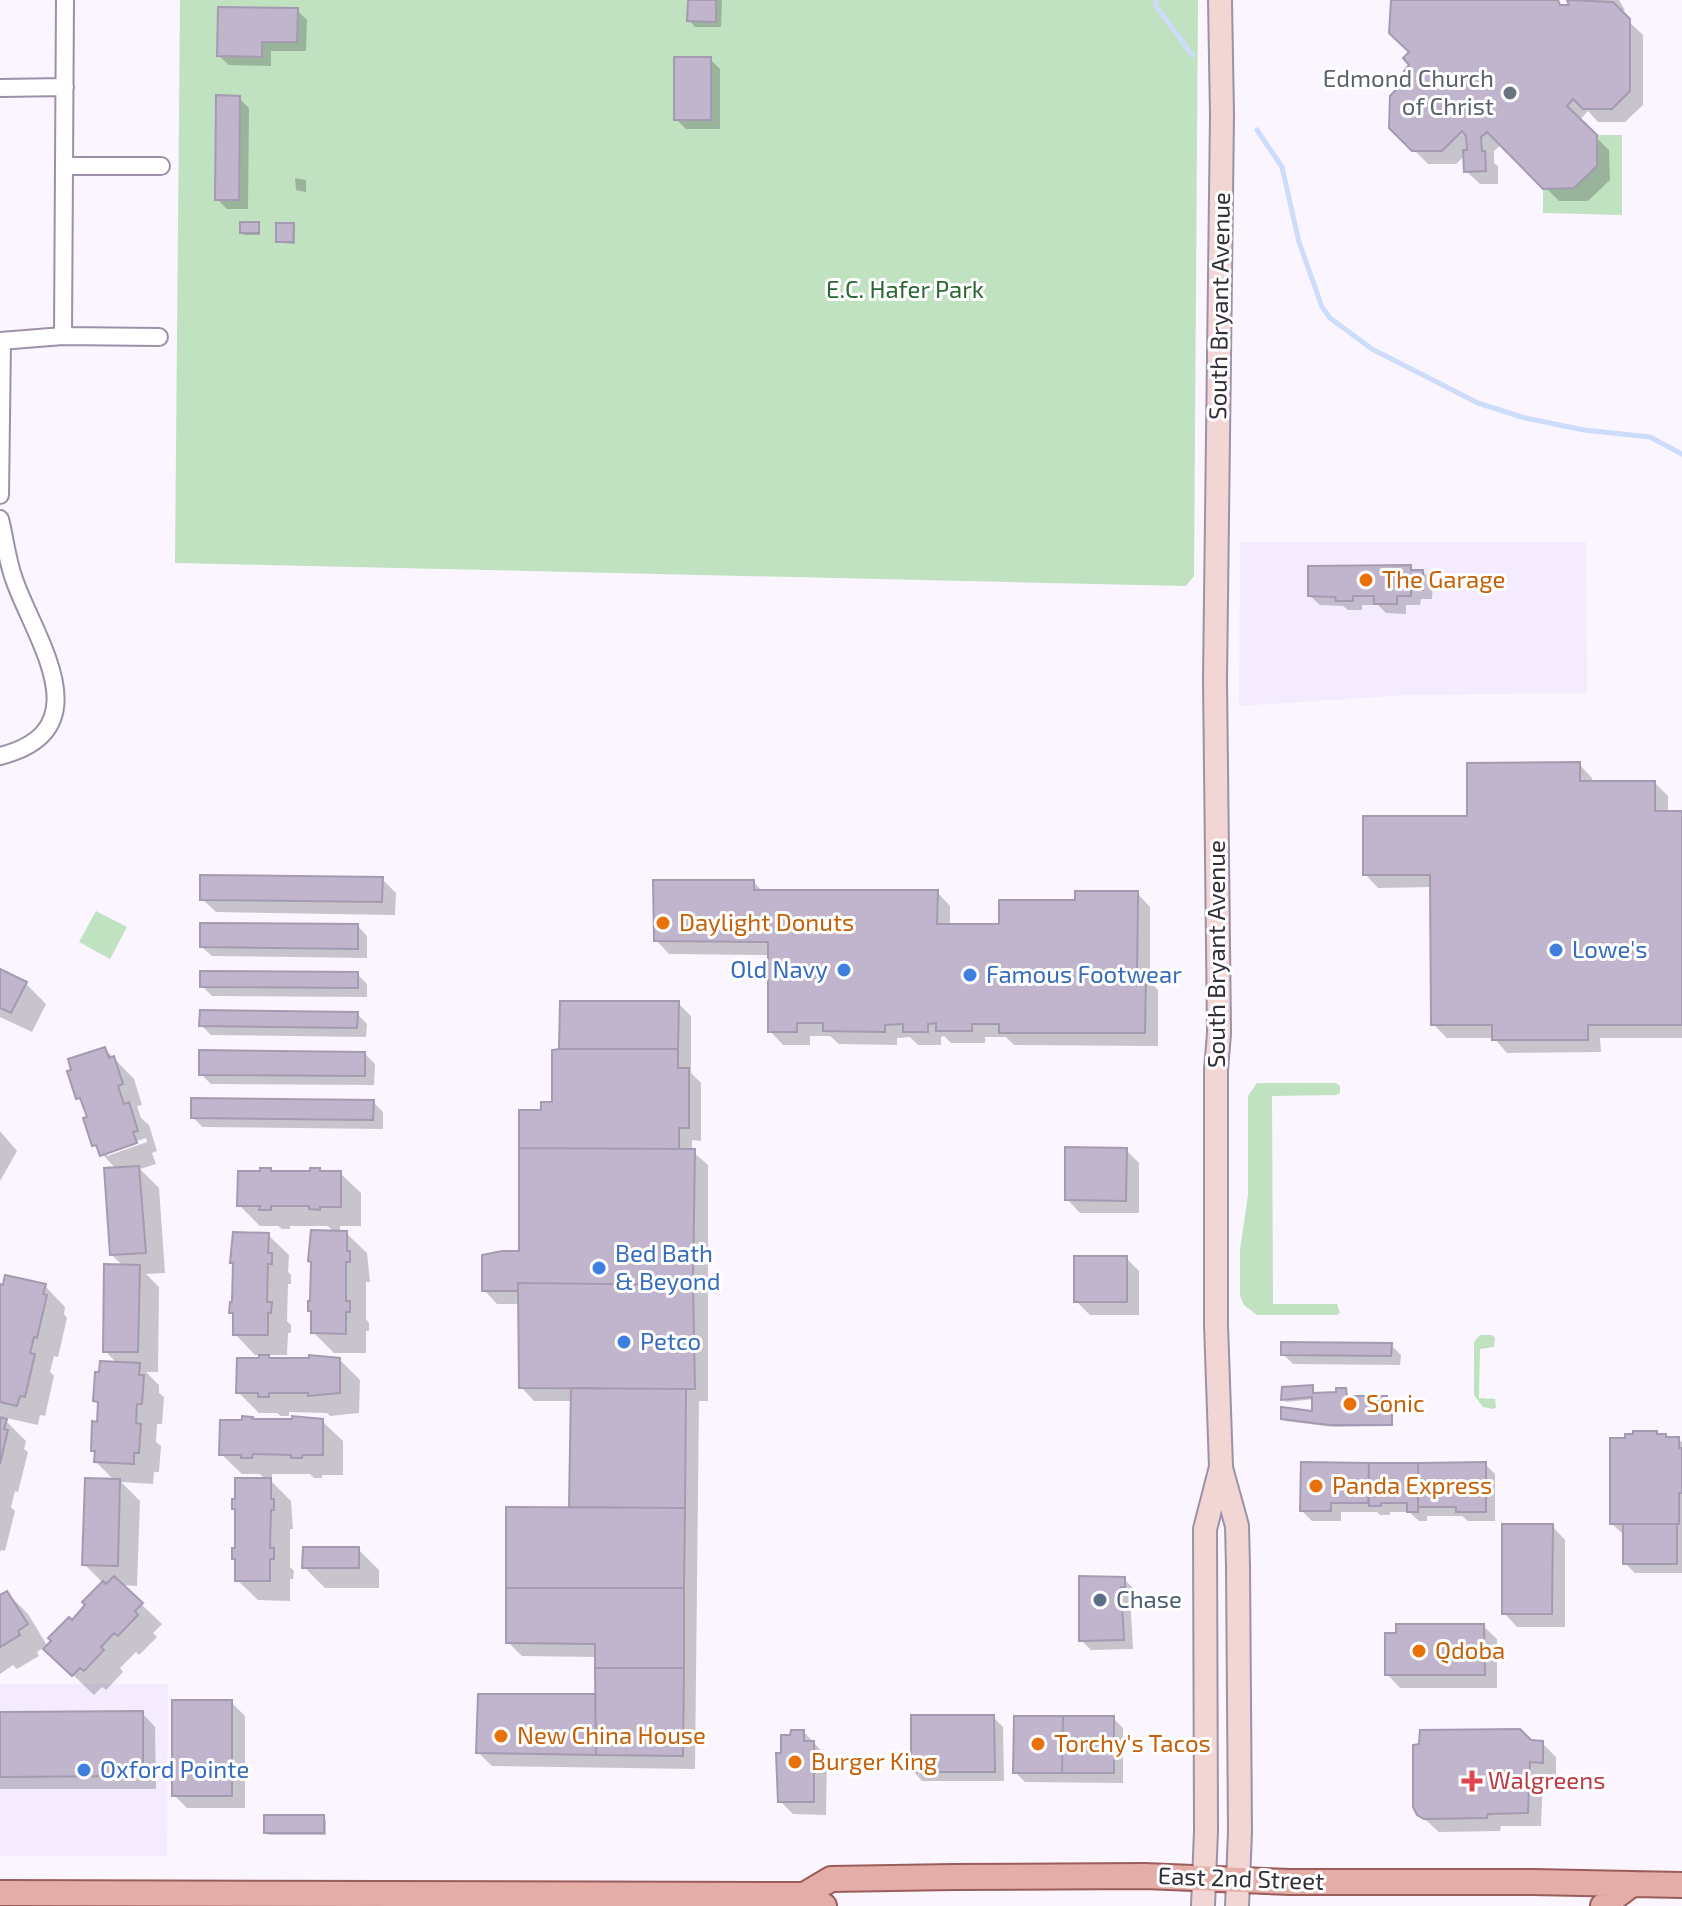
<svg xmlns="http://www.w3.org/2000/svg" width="1682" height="1906" font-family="'Exo 2',sans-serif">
	<rect width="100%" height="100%" fill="#faf5ff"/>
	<!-- built -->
	<path fill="#f4ebff" d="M 1240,542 L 1586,542 L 1587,693 L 1407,695 L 1239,706 Z
		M 0,1684 L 168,1684 L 167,1856 L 0,1856 Z"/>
	<!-- green -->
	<path fill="#c0e2c1" d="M 180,0 L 1198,0 L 1194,576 L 1186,586 L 175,563 Z
		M 1597,135 L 1622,135 L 1622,215 L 1543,213 L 1543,189 L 1574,188 L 1597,166 Z
		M 96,911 L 127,927 L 110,959 L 79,942 Z
		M 1257,1083 L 1336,1083 L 1340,1086 L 1340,1093 L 1336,1095 L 1272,1096 L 1273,1304 L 1337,1304 L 1340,1313 L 1337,1315 L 1257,1315 L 1244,1305 L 1240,1296 L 1240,1250 L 1248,1195 L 1248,1096 Z
		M 1480,1335 L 1492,1335 L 1495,1338 L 1494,1347 L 1480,1349 L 1479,1398 L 1495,1399 L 1496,1407 L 1494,1409 L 1483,1407 L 1474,1395 L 1474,1342 Z"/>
	<!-- shadow -->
	<path fill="#0003" fill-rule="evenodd" d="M 690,0 L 722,0 L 721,27 L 695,27 L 689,20 Z
		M 1394,0 L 1554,0 L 1561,7 L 1574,7 L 1569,0 L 1619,0 L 1625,10 L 1620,12 L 1622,15 L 1643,35 L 1643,105 L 1625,122 L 1598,122 L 1588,111 L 1579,121 L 1609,150 L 1610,180 L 1588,201 L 1559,201 L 1502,144 L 1494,151 L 1494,163 L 1498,166 L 1498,184 L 1480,184 L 1466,171 L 1466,154 L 1456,164 L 1428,164 L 1391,127 L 1411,78 L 1411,52 Z
		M 297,10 L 307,20 L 306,51 L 271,51 L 271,66 L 229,65 L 219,56 Z
		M 710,59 L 720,69 L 720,129 L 686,129 L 676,119 Z
		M 239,98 L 249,108 L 248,209 L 227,209 L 217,199 Z
		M 295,178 L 306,180 L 306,192 L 296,190 Z
		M 258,224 L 260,235 L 244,235 L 242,232 Z
		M 293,225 L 295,227 L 295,244 L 281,243 L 278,241 Z
		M 1410,567 L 1415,572 L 1423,572 L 1433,582 L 1432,599 L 1421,599 L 1420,605 L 1406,605 L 1406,614 L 1386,613 L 1378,605 L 1362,605 L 1362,610 L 1348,610 L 1343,606 L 1320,605 L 1310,596 Z
		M 1579,764 L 1592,778 L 1592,783 L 1655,783 L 1668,796 L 1668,813 L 1682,813 L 1682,1038 L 1600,1038 L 1601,1052 L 1507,1053 L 1494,1038 L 1447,1038 L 1433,1024 L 1432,887 L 1378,888 L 1365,874 L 1470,818 Z
		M 382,879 L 396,893 L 395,915 L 216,912 L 202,899 Z
		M 754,882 L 763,892 L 937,892 L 950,906 L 950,926 L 1001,926 L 1078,902 L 1137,893 L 1150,907 L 1150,982 L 1158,990 L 1158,1046 L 1014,1045 L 1006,1037 L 985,1037 L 985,1043 L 951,1043 L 944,1036 L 941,1037 L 941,1045 L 918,1045 L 910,1037 L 897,1038 L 897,1045 L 839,1044 L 830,1036 L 810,1036 L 810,1045 L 783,1045 L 770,1031 L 770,955 L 669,954 L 656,940 Z
		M 358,926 L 367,936 L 367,958 L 212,956 L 202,947 Z
		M 0,971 L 26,984 L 46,1004 L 32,1032 L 0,1017 Z
		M 357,974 L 367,984 L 367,997 L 212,996 L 202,986 Z
		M 678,1003 L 691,1016 L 691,1073 L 701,1083 L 701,1141 L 692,1140 L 692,1151 L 708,1165 L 708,1401 L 699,1401 L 695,1769 L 492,1766 L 478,1752 L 480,1696 L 597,1696 L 597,1657 L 522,1656 L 508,1642 L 571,1509 L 573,1401 L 534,1401 L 521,1387 L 520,1304 L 497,1304 L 484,1290 L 521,1254 L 544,1112 Z
		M 357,1014 L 367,1024 L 366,1037 L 211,1035 L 201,1025 Z
		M 105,1049 L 134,1079 L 142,1105 L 137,1106 L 141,1118 L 149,1125 L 157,1151 L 152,1153 L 156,1164 L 140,1169 L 159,1188 L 165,1273 L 146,1274 L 159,1287 L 158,1372 L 146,1372 L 159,1385 L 159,1393 L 164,1397 L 162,1424 L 157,1424 L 156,1442 L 161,1446 L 159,1472 L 154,1472 L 153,1484 L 121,1482 L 140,1501 L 137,1586 L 121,1585 L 162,1624 L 153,1633 L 157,1637 L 139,1655 L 136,1652 L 120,1668 L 123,1672 L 106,1690 L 102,1687 L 94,1695 L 44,1647 L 37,1652 L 39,1656 L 17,1669 L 13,1665 L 0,1674 L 0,1597 L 7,1593 L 28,1614 L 48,1647 L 103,1583 L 84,1564 L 115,1481 L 96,1462 L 97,1453 L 93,1450 L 99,1424 L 99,1405 L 95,1401 L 118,1364 L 105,1351 L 124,1267 L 112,1255 L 116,1169 L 94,1145 L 85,1105 L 78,1098 ZM 146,1138 L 147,1142 L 107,1156 L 107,1151 Z
		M 365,1054 L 375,1064 L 374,1085 L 211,1084 L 201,1074 Z
		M 373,1102 L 383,1112 L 383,1129 L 202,1127 L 193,1117 Z
		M 0,1131 L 17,1151 L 0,1181 Z
		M 1126,1150 L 1139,1163 L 1139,1213 L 1080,1213 L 1067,1199 Z
		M 272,1173 L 340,1173 L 361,1193 L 361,1226 L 340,1226 L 340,1233 L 346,1233 L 367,1253 L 370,1282 L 366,1282 L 366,1319 L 369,1323 L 369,1331 L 366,1331 L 366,1353 L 334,1353 L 313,1332 L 313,1314 L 310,1310 L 335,1233 L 328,1226 L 290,1226 L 290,1229 L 282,1229 L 278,1226 L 260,1226 L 239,1205 Z
		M 268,1235 L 289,1255 L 288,1272 L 291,1275 L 291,1284 L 288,1284 L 287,1321 L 291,1325 L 291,1333 L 288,1333 L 287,1355 L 266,1355 L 271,1360 L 339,1359 L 360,1380 L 359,1413 L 330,1416 L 327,1413 L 289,1412 L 289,1416 L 281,1416 L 277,1413 L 259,1413 L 238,1392 L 260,1360 L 260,1355 L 255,1355 L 235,1334 L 235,1316 L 231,1312 L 234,1305 L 235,1265 L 232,1262 Z
		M 1126,1258 L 1139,1271 L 1139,1315 L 1090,1315 L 1076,1301 Z
		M 45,1286 L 65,1307 L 64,1314 L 67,1318 L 58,1357 L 54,1356 L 50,1372 L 54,1376 L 45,1416 L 40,1415 L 38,1425 L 2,1417 L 26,1441 L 24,1449 L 28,1452 L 18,1492 L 15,1491 L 11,1507 L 15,1511 L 5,1551 L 1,1550 L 0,1553 L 0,1419 L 5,1420 L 0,1415 L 0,1287 Z
		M 1391,1345 L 1401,1355 L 1400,1365 L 1293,1364 L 1283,1354 Z
		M 1312,1387 L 1315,1395 L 1338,1394 L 1345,1390 L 1349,1398 L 1386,1398 L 1389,1400 L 1389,1414 L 1393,1417 L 1393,1426 L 1333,1427 L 1286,1421 L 1283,1418 L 1314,1413 L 1314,1399 L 1286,1402 L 1283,1399 Z
		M 252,1419 L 254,1421 L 322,1421 L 343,1441 L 343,1475 L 322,1475 L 322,1478 L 314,1478 L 310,1474 L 272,1474 L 272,1478 L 268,1478 L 291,1501 L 293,1529 L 290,1529 L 290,1567 L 294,1571 L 293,1579 L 290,1579 L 290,1601 L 258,1600 L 237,1580 L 266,1480 L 260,1474 L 242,1474 L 221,1454 L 244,1422 Z
		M 1658,1436 L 1678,1439 L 1682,1442 L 1682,1573 L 1635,1573 L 1625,1563 L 1625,1536 L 1612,1524 Z
		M 1303,1464 L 1485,1464 L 1495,1474 L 1495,1521 L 1468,1521 L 1462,1516 L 1427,1516 L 1427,1521 L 1419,1521 L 1409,1512 L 1390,1512 L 1390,1515 L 1380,1515 L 1377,1512 L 1341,1512 L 1341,1521 L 1312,1521 L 1302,1511 Z
		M 1552,1526 L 1565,1540 L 1565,1627 L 1517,1627 L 1504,1613 Z
		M 358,1549 L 379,1570 L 379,1588 L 325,1588 L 304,1567 Z
		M 1124,1579 L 1134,1589 L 1134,1596 L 1130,1596 L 1133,1649 L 1091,1650 L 1081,1640 Z
		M 1483,1626 L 1497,1639 L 1497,1688 L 1400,1688 L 1387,1674 Z
		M 231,1702 L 245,1716 L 245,1808 L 187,1808 L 174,1795 Z
		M 142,1713 L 155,1727 L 156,1789 L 0,1789 L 0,1714 Z
		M 993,1717 L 1003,1727 L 1004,1781 L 922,1781 L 913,1771 Z
		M 1113,1718 L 1123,1728 L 1123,1783 L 1025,1782 L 1015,1772 Z
		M 804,1732 L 827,1757 L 826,1815 L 793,1814 L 780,1801 L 783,1755 L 792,1737 Z
		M 1530,1742 L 1542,1743 L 1556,1757 L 1556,1776 L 1543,1775 L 1541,1826 L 1501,1826 L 1500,1831 L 1439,1832 L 1419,1814 Z
		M 323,1817 L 326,1820 L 326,1835 L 269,1835 L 266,1833 Z"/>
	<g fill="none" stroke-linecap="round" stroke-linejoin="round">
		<!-- stream -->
		<path stroke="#cddcfb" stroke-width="5" d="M 1156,0 L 1156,6 L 1192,55
			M 1257,130 L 1282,167 L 1299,242 L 1322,307 L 1330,318 L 1372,349 L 1478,403 L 1525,418 L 1584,430 L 1650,437 L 1682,454"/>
	</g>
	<!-- building -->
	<path fill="#c0b5cd" stroke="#a49ab1" stroke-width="2" d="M 688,0 L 716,0 L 716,22 L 687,21 Z
		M 1391,0 L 1558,0 L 1560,5 L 1569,5 L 1567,0 L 1613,2 L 1630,19 L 1630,91 L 1612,109 L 1583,109 L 1573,99 L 1567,106 L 1597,135 L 1597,166 L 1574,188 L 1543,189 L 1487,132 L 1481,137 L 1482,151 L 1485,151 L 1486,171 L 1464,172 L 1463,150 L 1467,150 L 1466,136 L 1462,131 L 1442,151 L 1412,151 L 1389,128 L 1390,96 L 1408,77 L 1404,71 L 1409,65 L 1403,58 L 1409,52 L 1389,33 Z
		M 218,7 L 298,8 L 297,42 L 262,42 L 262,57 L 217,56 Z
		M 674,57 L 711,57 L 711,120 L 674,120 Z
		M 216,95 L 240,96 L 239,200 L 215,200 Z
		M 240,222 L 259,222 L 259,233 L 240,233 Z
		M 276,223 L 294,223 L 293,242 L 276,242 Z
		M 1411,565 L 1411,570 L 1423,570 L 1423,590 L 1411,590 L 1411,596 L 1397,596 L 1397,604 L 1374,604 L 1374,596 L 1353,596 L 1353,601 L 1336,601 L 1335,597 L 1308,596 L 1308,566 Z
		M 1580,762 L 1580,781 L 1655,781 L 1655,811 L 1682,811 L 1682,1025 L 1588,1025 L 1588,1040 L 1492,1040 L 1492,1025 L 1431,1025 L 1430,875 L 1363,875 L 1363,816 L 1467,816 L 1467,763 Z
		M 200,875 L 383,877 L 382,902 L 200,900 Z
		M 653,880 L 754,880 L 754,890 L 938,890 L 937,924 L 999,924 L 999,900 L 1075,900 L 1075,891 L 1138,891 L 1137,975 L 1146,975 L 1145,1033 L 999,1033 L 999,1024 L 972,1024 L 972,1031 L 936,1031 L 936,1023 L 928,1024 L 928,1032 L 903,1032 L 903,1024 L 885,1025 L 885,1032 L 823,1031 L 823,1023 L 797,1023 L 797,1032 L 768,1032 L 768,942 L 654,941 Z
		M 200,923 L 358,924 L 358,949 L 200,947 Z
		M 0,969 L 27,982 L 11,1013 L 0,1008 Z
		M 200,971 L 358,972 L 358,988 L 200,987 Z
		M 560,1001 L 679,1001 L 678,1049 L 559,1049 Z
		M 200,1010 L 358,1012 L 357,1028 L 199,1026 Z
		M 105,1047 L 109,1058 L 114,1056 L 123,1084 L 118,1086 L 124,1104 L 129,1102 L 138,1131 L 133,1132 L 137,1143 L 100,1156 L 96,1145 L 92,1146 L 83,1118 L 87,1117 L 80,1098 L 76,1099 L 67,1071 L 71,1070 L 68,1059 Z
		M 559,1049 L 678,1049 L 678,1068 L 689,1068 L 689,1128 L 679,1128 L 679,1149 L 519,1148 L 519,1110 L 541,1110 L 541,1102 L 552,1102 L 552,1050 Z
		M 199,1050 L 365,1052 L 365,1076 L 199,1075 Z
		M 191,1098 L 374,1100 L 373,1120 L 191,1118 Z
		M 1065,1147 L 1127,1148 L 1126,1201 L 1065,1200 Z
		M 519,1148 L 695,1149 L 693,1285 L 518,1283 L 518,1291 L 482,1291 L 482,1255 L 502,1251 L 519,1251 Z
		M 139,1166 L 146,1253 L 110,1255 L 104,1168 Z
		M 260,1168 L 271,1168 L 271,1171 L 310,1171 L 310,1168 L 320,1168 L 320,1171 L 341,1171 L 341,1207 L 320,1207 L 320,1210 L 309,1209 L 309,1206 L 271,1206 L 271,1210 L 259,1210 L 260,1206 L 237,1206 L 238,1171 L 260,1171 Z
		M 311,1230 L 347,1231 L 347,1251 L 350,1251 L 350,1262 L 346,1262 L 346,1301 L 350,1301 L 350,1312 L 346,1312 L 346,1334 L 311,1333 L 311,1311 L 308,1311 L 308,1301 L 310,1301 L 311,1262 L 308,1261 Z
		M 233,1232 L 269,1233 L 268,1253 L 272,1253 L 272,1264 L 268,1264 L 267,1302 L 272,1302 L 271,1313 L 268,1313 L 268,1335 L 233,1335 L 233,1313 L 229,1313 L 230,1302 L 232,1302 L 233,1263 L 230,1263 Z
		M 1074,1256 L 1127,1256 L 1127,1302 L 1074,1302 Z
		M 104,1264 L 140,1265 L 138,1352 L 103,1352 Z
		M 5,1275 L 46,1284 L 43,1294 L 47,1295 L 37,1338 L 34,1337 L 30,1353 L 35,1354 L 25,1397 L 20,1396 L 17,1406 L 0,1402 L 0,1284 L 3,1285 Z
		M 518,1283 L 693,1285 L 695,1389 L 519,1388 Z
		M 1281,1342 L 1392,1343 L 1391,1356 L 1281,1355 Z
		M 259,1355 L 269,1355 L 269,1358 L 309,1358 L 309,1355 L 340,1358 L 340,1393 L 308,1396 L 308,1393 L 269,1393 L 269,1397 L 258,1397 L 258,1393 L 236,1393 L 237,1358 L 259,1358 Z
		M 100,1361 L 140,1363 L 139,1375 L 144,1375 L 142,1404 L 137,1404 L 136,1423 L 141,1424 L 139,1453 L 134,1453 L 134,1464 L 94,1462 L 95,1451 L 91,1451 L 92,1421 L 97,1422 L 98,1402 L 93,1401 L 95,1372 L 99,1372 Z
		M 1313,1385 L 1313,1393 L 1336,1392 L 1336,1388 L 1346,1388 L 1347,1396 L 1387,1396 L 1388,1412 L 1392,1412 L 1392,1425 L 1329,1425 L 1281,1419 L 1281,1407 L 1312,1411 L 1312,1397 L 1281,1400 L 1282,1387 Z
		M 571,1388 L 686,1389 L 685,1508 L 569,1507 Z
		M 242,1416 L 253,1417 L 252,1419 L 292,1419 L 292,1416 L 323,1419 L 323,1455 L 303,1455 L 302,1458 L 291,1458 L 291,1455 L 253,1454 L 252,1458 L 241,1458 L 241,1455 L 219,1455 L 220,1420 L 242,1420 Z
		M 0,1417 L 7,1419 L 4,1429 L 8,1430 L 0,1464 Z
		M 1633,1431 L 1657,1431 L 1657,1434 L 1666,1434 L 1666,1437 L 1679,1437 L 1679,1448 L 1682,1448 L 1682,1493 L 1679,1493 L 1679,1524 L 1610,1524 L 1610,1438 L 1625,1438 L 1625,1434 L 1633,1434 Z
		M 1301,1462 L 1369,1463 L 1368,1503 L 1331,1503 L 1331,1511 L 1300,1511 Z
		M 1486,1462 L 1486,1512 L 1456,1512 L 1456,1507 L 1418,1507 L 1418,1463 Z
		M 1369,1463 L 1418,1463 L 1418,1512 L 1407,1512 L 1407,1503 L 1381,1503 L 1381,1506 L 1369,1506 Z
		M 85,1478 L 120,1479 L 118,1566 L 82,1565 Z
		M 235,1478 L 271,1478 L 271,1499 L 274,1499 L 274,1510 L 271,1510 L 270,1548 L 274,1548 L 274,1559 L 270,1559 L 270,1581 L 235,1581 L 235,1559 L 232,1559 L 232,1548 L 235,1548 L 235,1509 L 232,1509 L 232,1499 L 235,1499 Z
		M 506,1507 L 685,1508 L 684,1588 L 506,1588 Z
		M 1502,1524 L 1553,1524 L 1552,1614 L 1502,1614 Z
		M 1623,1524 L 1677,1524 L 1677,1564 L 1623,1564 Z
		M 303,1547 L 359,1547 L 359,1568 L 302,1568 Z
		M 114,1576 L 143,1603 L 135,1611 L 138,1615 L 118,1636 L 114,1633 L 101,1647 L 104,1650 L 84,1671 L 80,1668 L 72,1676 L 43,1649 L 51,1641 L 48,1638 L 69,1617 L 72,1620 L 85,1605 L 82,1602 L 103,1581 L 106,1584 Z
		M 1079,1576 L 1125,1577 L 1125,1587 L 1121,1587 L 1124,1640 L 1079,1641 Z
		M 506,1588 L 684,1588 L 684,1668 L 595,1668 L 595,1644 L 506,1643 Z
		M 7,1591 L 28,1624 L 18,1631 L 20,1635 L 0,1647 L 0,1595 Z
		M 1396,1624 L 1484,1624 L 1485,1675 L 1385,1675 L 1385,1633 L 1396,1633 Z
		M 595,1668 L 684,1668 L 683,1756 L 596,1755 Z
		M 478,1694 L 595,1694 L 596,1755 L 476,1753 Z
		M 172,1700 L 232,1700 L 232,1796 L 172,1796 Z
		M 143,1711 L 143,1776 L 0,1777 L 0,1712 Z
		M 911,1715 L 994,1715 L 995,1772 L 911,1772 Z
		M 1014,1716 L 1063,1716 L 1062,1773 L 1013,1773 Z
		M 1063,1716 L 1114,1716 L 1114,1773 L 1062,1773 Z
		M 1520,1729 L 1531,1740 L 1543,1741 L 1543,1763 L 1530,1762 L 1528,1813 L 1488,1814 L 1487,1818 L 1424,1819 L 1417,1815 L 1413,1807 L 1413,1745 L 1419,1744 L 1420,1730 Z
		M 791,1730 L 804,1730 L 804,1741 L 814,1741 L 814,1802 L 778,1802 L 776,1753 L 781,1753 L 781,1735 L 790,1735 Z
		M 264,1815 L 324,1815 L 324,1833 L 264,1833 Z"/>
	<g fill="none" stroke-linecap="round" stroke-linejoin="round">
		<!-- street casing -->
		<g stroke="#9c91a8" stroke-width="20">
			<path id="street" d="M 0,88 L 65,87
				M 65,166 L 161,166
				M 63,336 L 65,0
				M 0,341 L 63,336 L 159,337
				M 0,495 L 2,341
				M 0,519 C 5,539 7,560 14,579 C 34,638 104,730 0,756"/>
		</g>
		<!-- secondary casing -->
		<g stroke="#9c91a8" stroke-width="26">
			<path id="secondary" d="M 1221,1468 L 1237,1526 L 1238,1566 L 1240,1832 L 1237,1906
				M 1203,1906 L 1206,1831 L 1205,1529 L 1221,1467 L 1216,1325 L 1216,1070 L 1219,1033 L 1215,679 L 1222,115 L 1220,0"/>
		</g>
		<!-- primary casing -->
		<g stroke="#9b5d5a" stroke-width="28">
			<path id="primary" d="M 0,1893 L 804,1895 L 824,1906
				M 804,1895 L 831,1879 L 953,1877 L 1145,1876 L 1290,1882 L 1533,1882 L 1682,1885
				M 1603,1906 L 1632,1884"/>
		</g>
		<!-- street -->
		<use href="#street" stroke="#fff" stroke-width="16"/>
		<!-- secondary -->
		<use href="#secondary" stroke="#f2d6d3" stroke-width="22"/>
		<!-- primary -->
		<use href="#primary" stroke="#e5ada7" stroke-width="24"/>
	</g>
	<!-- markers -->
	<circle fill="#6b7280" stroke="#fff" stroke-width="3" cx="1510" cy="93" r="8"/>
	<g fill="#e8710a" stroke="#fff" stroke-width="3">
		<circle cx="1366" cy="580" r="8"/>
		<circle cx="663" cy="923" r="8"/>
		<circle cx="1350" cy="1404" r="8"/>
		<circle cx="1316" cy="1486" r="8"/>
		<circle cx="1419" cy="1651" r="8"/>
		<circle cx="501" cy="1736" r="8"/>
		<circle cx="1038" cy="1744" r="8"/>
		<circle cx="795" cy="1762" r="8"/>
	</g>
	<g fill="#3f7fe0" stroke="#fff" stroke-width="3">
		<circle cx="1556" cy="950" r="8"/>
		<circle cx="844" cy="970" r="8"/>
		<circle cx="970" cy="975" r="8"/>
		<circle cx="599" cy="1268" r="8"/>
		<circle cx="624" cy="1342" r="8"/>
		<circle cx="84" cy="1770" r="8"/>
	</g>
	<circle fill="#5c6f8a" stroke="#fff" stroke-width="3" cx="1100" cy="1600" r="8"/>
	<path fill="#e0444e" stroke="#fff" stroke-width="3" d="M1468 1769h8v8h8v8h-8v8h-8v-8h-8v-8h8z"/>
	<g text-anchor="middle" stroke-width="6" stroke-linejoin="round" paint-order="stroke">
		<!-- worship labels -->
		<g font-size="24" fill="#5b616d" stroke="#fff" text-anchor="end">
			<text x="1494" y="87">Edmond Church<tspan x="1494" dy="28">of Christ</tspan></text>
		</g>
		<!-- park labels -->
		<g font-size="24" fill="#2a6732" stroke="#fff">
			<text x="905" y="298">E.C. Hafer Park</text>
		</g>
		<!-- street labels -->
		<g font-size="24" fill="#322e37" stroke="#fff">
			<text transform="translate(1220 306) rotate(-89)" y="8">South Bryant Avenue</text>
			<text transform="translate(1217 954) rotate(-90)" y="8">South Bryant Avenue</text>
			<text transform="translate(1241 1879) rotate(2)" y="8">East 2nd Street</text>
		</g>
		<!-- food labels -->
		<g font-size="24" fill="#c56008" stroke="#fff" text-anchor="start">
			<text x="1382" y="588">The Garage</text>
			<text x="679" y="931">Daylight Donuts</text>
			<text x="1366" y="1412">Sonic</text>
			<text x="1332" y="1494">Panda Express</text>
			<text x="1435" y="1659">Qdoba</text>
			<text x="517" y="1744">New China House</text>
			<text x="1054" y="1752">Torchy's Tacos</text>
			<text x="811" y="1770">Burger King</text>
		</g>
		<!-- shop labels -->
		<g font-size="24" fill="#366cbe" stroke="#fff" text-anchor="start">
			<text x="1572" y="958">Lowe's</text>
			<text x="828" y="978" text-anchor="end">Old Navy</text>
			<text x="986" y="983">Famous Footwear</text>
			<text x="615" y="1262">Bed Bath<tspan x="615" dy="28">&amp; Beyond</tspan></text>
			<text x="640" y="1350">Petco</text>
			<text x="100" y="1778">Oxford Pointe</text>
		</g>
		<!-- service labels -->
		<g font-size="24" fill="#4e5e75" stroke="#fff" text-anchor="start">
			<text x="1116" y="1608">Chase</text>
		</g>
		<!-- health labels -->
		<g font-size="24" fill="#be3a42" stroke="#fff" text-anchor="start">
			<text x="1488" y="1789">Walgreens</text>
		</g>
	</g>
</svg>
